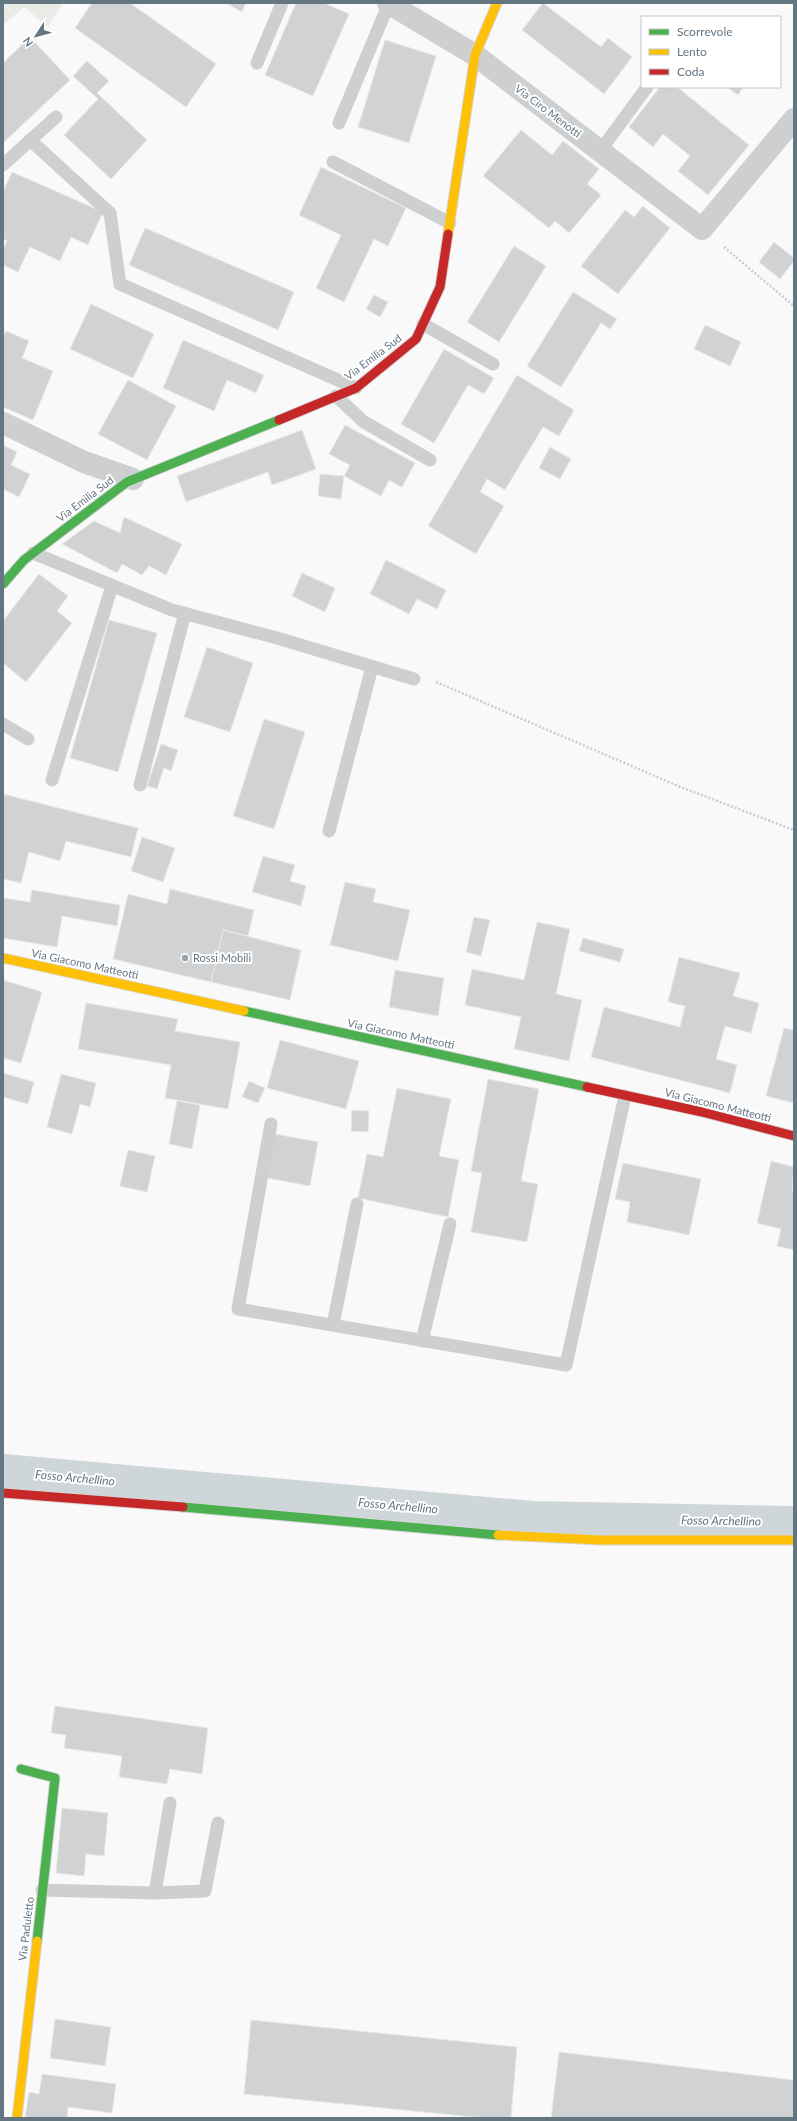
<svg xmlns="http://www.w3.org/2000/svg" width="797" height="2121" font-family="Lato,sans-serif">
	<rect width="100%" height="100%" fill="#f9f9f9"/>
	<!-- green -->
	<path fill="#e8ebe6" d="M 3,3 L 63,3 L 48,27 L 24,7 L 3,25 Z"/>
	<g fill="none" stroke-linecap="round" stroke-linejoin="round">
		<!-- canal -->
		<path stroke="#ced6d9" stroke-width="34" d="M 3,1471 L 532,1518 L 794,1523"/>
	</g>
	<!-- building -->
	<path fill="#d0d2d3" stroke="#e8e8e8" d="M 92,3 L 130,3 L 216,64 L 186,107 L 75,28 Z
		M 226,3 L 246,3 L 242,12 Z
		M 296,3 L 324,3 L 349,14 L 313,96 L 265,75 Z
		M 543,3 L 601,47 L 608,38 L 632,57 L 604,94 L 522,30 Z
		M 30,37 L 70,80 L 3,143 L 3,63 Z
		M 385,40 L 436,56 L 409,143 L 358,127 Z
		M 87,61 L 109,81 L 97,93 L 147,140 L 111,179 L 64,135 L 98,99 L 73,76 Z
		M 660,87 L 677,87 L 749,145 L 708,195 L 678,171 L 690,156 L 663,134 L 653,147 L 629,127 Z
		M 727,87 L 743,87 L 738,95 Z
		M 521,130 L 552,155 L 563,141 L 599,169 L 587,184 L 601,195 L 569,233 L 555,221 L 549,228 L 483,176 Z
		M 321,167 L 406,208 L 388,246 L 374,239 L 344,302 L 316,288 L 341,235 L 299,215 Z
		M 12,172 L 103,212 L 88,245 L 71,237 L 60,261 L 30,247 L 18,272 L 3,265 L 3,250 L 7,241 L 3,239 L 3,192 Z
		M 643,206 L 670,228 L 618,294 L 581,266 L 625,210 L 634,217 Z
		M 145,228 L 294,292 L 278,330 L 129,265 Z
		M 774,242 L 794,258 L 794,261 L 780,279 L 759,262 Z
		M 514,246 L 546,266 L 499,342 L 467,322 Z
		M 573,292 L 617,319 L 610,329 L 601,323 L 561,387 L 527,366 Z
		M 374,295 L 388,302 L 380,317 L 366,309 Z
		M 91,304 L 154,334 L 133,378 L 70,349 Z
		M 705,325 L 741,342 L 730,366 L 694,349 Z
		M 6,331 L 29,341 L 22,358 L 53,371 L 33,420 L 3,407 L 3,337 Z
		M 183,340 L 264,375 L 256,393 L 227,380 L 214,411 L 163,388 Z
		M 444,349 L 494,378 L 484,394 L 468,385 L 434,443 L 401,424 Z
		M 517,375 L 574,410 L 559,436 L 543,427 L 505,490 L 487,479 L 480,492 L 504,506 L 476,554 L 428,526 Z
		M 128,380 L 176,406 L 147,460 L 98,434 Z
		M 345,425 L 415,463 L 402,487 L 389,480 L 381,496 L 344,476 L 350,465 L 329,454 Z
		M 302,430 L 316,469 L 272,485 L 268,472 L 186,502 L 177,476 Z
		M 3,445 L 17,452 L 11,465 L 30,474 L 19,497 L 3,489 Z
		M 550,447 L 571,459 L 560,479 L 539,468 Z
		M 320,474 L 344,476 L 341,499 L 318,496 Z
		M 124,517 L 182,544 L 166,575 L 149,566 L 142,575 L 122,564 L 117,573 L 62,544 L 94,521 L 120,533 Z
		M 386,560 L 446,590 L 437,609 L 417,599 L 409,614 L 370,594 Z
		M 302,573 L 335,588 L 325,612 L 292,596 Z
		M 39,574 L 68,596 L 57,611 L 72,623 L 26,682 L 3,663 L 3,621 Z
		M 109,620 L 157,633 L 118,772 L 70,758 Z
		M 207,647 L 253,663 L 230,732 L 184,717 Z
		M 264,719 L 305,732 L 274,829 L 233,816 Z
		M 161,744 L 178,750 L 171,771 L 164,768 L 157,789 L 147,786 Z
		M 3,794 L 138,828 L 131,857 L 66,841 L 60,861 L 29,852 L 21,883 L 3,879 Z
		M 142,837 L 175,848 L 163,882 L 131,871 Z
		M 263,856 L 295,865 L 290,881 L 306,886 L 301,906 L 252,892 Z
		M 345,882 L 376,889 L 373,902 L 410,910 L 398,961 L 330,945 Z
		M 170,889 L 254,910 L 248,936 L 223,930 L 211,982 L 113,959 L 128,894 L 167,904 Z
		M 32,890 L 120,905 L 117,926 L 62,916 L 57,947 L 3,938 L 3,898 L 30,902 Z
		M 474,917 L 490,920 L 481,956 L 466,952 Z
		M 537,922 L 570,929 L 556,994 L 582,1000 L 569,1061 L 514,1049 L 521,1017 L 465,1005 L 472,969 L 524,980 Z
		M 223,930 L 301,950 L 290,1000 L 211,982 Z
		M 583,938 L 624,949 L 620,962 L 579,951 Z
		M 679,957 L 740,973 L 733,996 L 759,1003 L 751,1033 L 725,1026 L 716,1059 L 737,1065 L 730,1093 L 591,1057 L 604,1007 L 680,1027 L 685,1006 L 668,1002 Z
		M 395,970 L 444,978 L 438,1016 L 389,1007 Z
		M 3,980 L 42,992 L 21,1063 L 3,1058 Z
		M 86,1003 L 178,1019 L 175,1031 L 240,1042 L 228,1109 L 165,1098 L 171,1065 L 78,1049 Z
		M 784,1028 L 794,1030 L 794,1103 L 766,1096 Z
		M 280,1040 L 359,1061 L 346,1109 L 267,1088 Z
		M 3,1073 L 34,1082 L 28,1104 L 3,1097 Z
		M 61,1074 L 96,1083 L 90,1107 L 80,1104 L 72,1134 L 47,1127 Z
		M 488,1079 L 539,1089 L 521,1181 L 538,1184 L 527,1242 L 471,1232 L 482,1173 L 471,1171 Z
		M 249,1081 L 265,1088 L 258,1103 L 242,1097 Z
		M 397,1088 L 451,1099 L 439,1156 L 459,1160 L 448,1217 L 358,1198 L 367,1154 L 383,1157 Z
		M 177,1101 L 200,1105 L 192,1149 L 169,1144 Z
		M 352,1110 L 369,1111 L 368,1132 L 351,1131 Z
		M 275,1134 L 318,1142 L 310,1186 L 267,1178 Z
		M 128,1150 L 155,1156 L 147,1192 L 120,1186 Z
		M 771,1161 L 794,1167 L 792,1191 L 794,1191 L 794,1250 L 777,1246 L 781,1229 L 757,1223 Z
		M 623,1163 L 701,1179 L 689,1235 L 627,1222 L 630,1202 L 615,1199 Z
		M 55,1706 L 208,1728 L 202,1774 L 170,1769 L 167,1784 L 119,1777 L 122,1756 L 64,1748 L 66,1735 L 51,1733 Z
		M 62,1808 L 108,1813 L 104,1856 L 86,1854 L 84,1876 L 56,1873 Z
		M 55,2019 L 111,2027 L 105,2066 L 50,2058 Z
		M 251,2020 L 517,2047 L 511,2118 L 483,2118 L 244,2094 Z
		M 559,2052 L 794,2080 L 794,2118 L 551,2118 Z
		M 42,2074 L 116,2084 L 112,2113 L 68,2107 L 67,2118 L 25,2118 L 29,2092 L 39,2094 Z"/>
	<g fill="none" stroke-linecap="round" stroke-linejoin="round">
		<!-- fast casing -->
		<g stroke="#d5d6d7" stroke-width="11">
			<path id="fast" d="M 3,584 L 24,560 L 127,482 L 279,420
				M 244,1011 L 587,1087
				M 183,1507 L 498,1535
				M 21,1769 L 55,1778 L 37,1941"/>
		</g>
		<!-- slow casing -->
		<g stroke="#d5d6d7" stroke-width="11">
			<path id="slow" d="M 448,234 L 475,55 L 497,3
				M 3,958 L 244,1011
				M 498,1535 L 600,1540 L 794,1540
				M 17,2118 L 37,1941"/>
		</g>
		<!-- jam casing -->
		<g stroke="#d5d6d7" stroke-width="11">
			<path id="jam" d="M 279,420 L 356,388 L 416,339 L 440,287 L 448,234
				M 587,1087 L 702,1112 L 794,1136
				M 3,1493 L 183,1507"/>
		</g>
		<!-- path -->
		<path stroke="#cbcccd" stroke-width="2.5" stroke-dasharray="2 2" stroke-linecap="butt" d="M 724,247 L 794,306
			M 436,682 L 678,786 L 794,830"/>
		<!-- lane -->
		<path stroke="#cecfd0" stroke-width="13" d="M 257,63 L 282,3
			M 339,123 L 389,3
			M 30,140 L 110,213 L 120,284 L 356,388
			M 600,151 L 647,87
			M 333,162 L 450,223
			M 3,165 L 56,117
			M 423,324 L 493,364
			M 336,396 L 364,422 L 430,460
			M 33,553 L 172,610 L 277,638 L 414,679
			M 3,724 L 28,739
			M 52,780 L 112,586
			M 140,785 L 185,613
			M 329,831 L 372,667
			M 271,1124 L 238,1309 L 566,1365 L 625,1096
			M 333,1325 L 357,1204
			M 422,1341 L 450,1224
			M 42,1890 L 155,1893 L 170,1803
			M 155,1893 L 205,1891 L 218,1823"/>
		<!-- street -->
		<path stroke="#cecfd0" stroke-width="22" d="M 388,3 L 475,55 L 702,229 L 794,119
			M 3,423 L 84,462 L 133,479"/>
		<!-- fast -->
		<use href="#fast" stroke="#4caf50" stroke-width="9"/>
		<!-- slow -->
		<use href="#slow" stroke="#ffc107" stroke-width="9"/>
		<!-- jam -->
		<use href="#jam" stroke="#c62828" stroke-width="9"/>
	</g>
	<!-- markers -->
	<circle fill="#99a4ac" stroke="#fff" stroke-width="1.5" cx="185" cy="958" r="4"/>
	<g text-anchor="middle" stroke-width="4" stroke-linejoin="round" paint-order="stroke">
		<!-- street labels -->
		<g font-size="11" fill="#657683" stroke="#fff">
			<text transform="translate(548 111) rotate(37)" y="4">Via Ciro Menotti</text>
			<text transform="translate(373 357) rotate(-37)" y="4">Via Emilia Sud</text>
			<text transform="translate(85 499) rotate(-37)" y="4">Via Emilia Sud</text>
			<text transform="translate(85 964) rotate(12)" y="4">Via Giacomo Matteotti</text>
			<text transform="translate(401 1034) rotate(12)" y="4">Via Giacomo Matteotti</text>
			<text transform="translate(718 1105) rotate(14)" y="4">Via Giacomo Matteotti</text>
			<text transform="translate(26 1929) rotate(-83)" y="4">Via Paduletto</text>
		</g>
		<!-- poi labels -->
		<g font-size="11" fill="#657683" stroke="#fff" text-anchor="start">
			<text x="193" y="962">Rossi Mobili</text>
		</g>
		<!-- water labels -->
		<g font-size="12" font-style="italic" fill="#60757c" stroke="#fff">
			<text transform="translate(75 1478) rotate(5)" y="4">Fosso Archellino</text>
			<text transform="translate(398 1506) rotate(5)" y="4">Fosso Archellino</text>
			<text transform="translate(721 1521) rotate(1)" y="4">Fosso Archellino</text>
		</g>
	</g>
	<!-- border -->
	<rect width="797" height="2121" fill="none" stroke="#657683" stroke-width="8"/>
	<!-- legend -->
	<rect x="641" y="16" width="140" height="72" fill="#ffffff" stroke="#c1c8cd"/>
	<rect x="649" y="29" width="20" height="6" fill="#4caf50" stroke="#c1c8cd"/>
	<text x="677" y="36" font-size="12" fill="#657683">Scorrevole</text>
	<rect x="649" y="49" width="20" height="6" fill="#ffc107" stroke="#c1c8cd"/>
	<text x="677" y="56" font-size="12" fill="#657683">Lento</text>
	<rect x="649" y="69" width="20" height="6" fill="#c62828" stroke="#c1c8cd"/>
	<text x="677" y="76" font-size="12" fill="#657683">Coda</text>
	<!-- north arrow -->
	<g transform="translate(36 36) rotate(234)" stroke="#ffffff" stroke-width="3" paint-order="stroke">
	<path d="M0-3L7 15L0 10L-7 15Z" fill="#657683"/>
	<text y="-6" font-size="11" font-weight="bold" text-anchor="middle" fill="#657683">N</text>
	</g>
</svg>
